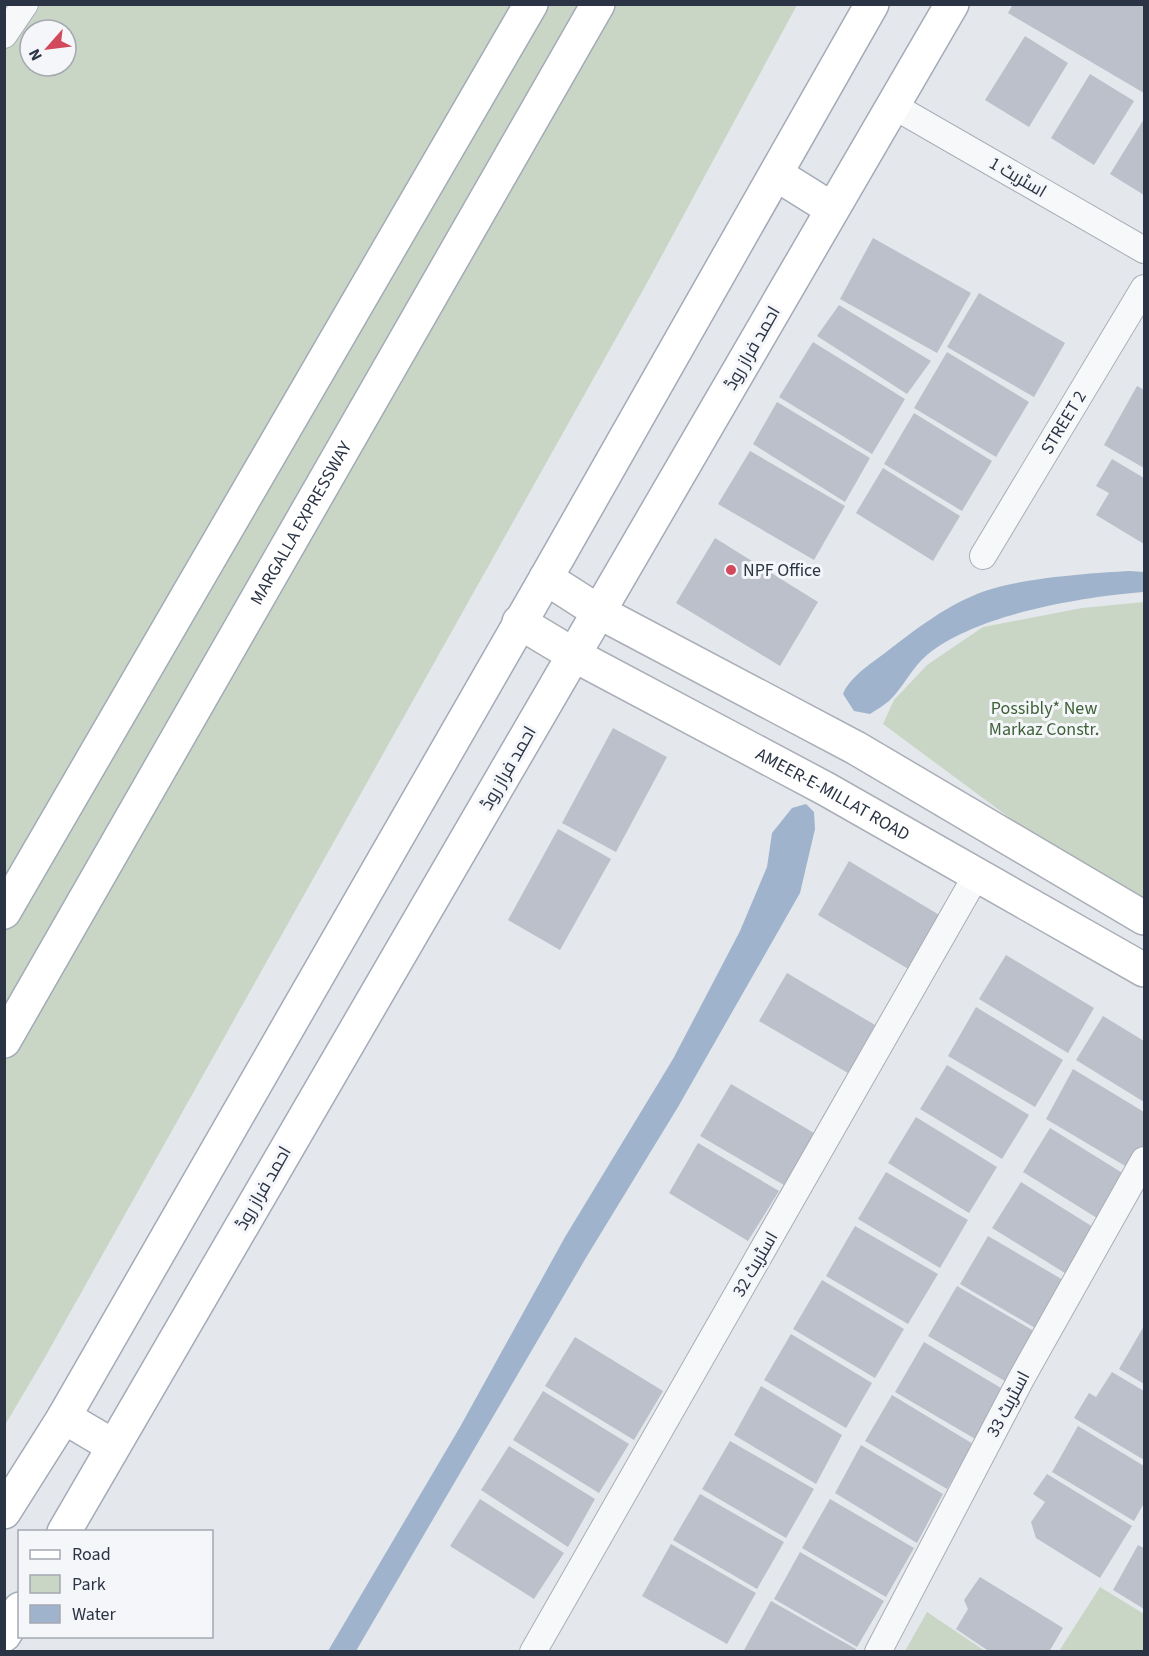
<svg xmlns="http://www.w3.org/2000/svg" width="1149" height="1656" font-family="'Source Sans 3',Cairo,sans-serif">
	<rect width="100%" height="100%" fill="#e4e7ec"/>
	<!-- green -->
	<path fill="#c9d6c5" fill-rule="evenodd" d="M 5,5 L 797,5 L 647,283 L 44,1359 L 5,1425 ZM 30,30 L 66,30 L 66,66 L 30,66 Z
		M 1144,602 L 1144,911 L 1099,884 L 883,724 L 894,700 L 927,665 L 983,627 L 1082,608 Z
		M 1100,1587 L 1144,1614 L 1144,1651 L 1059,1651 Z
		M 927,1612 L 985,1651 L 905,1651 Z"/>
	<!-- water -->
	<path fill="#9fb4cc" d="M 1130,571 L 1144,572 L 1144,592 C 1081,597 977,614 927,655 C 912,667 903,688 889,701 C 883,706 876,710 870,714 L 854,711 L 843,694 C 849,678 871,663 885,653 C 916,629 948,604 985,591 C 1023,578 1090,573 1130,571 Z
		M 806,804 L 814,812 L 815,829 L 800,893 L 678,1107 L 587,1256 L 356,1651 L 328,1651 L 460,1427 L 565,1237 L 673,1059 L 740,931 L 767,867 L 772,833 L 792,808 Z"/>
	<!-- building -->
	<path fill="#bbc0ca" d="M 1013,4 L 1144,4 L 1144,93 L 1008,13 Z
		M 1025,36 L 1068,63 L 1029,127 L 985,100 Z
		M 1090,74 L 1134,101 L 1094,165 L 1051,138 Z
		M 1144,119 L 1144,195 L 1110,174 Z
		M 873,238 L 971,293 L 937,353 L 840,299 Z
		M 979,293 L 1065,343 L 1034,397 L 947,347 Z
		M 839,305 L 931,361 L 907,394 L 817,336 Z
		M 813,342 L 905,399 L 872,454 L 779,397 Z
		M 947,352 L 1029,402 L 996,457 L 914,408 Z
		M 1137,386 L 1144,390 L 1144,468 L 1104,445 Z
		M 777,402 L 870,458 L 845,502 L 753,444 Z
		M 914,413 L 992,461 L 962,511 L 884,464 Z
		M 750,451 L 845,506 L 814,560 L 718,504 Z
		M 1112,459 L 1144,478 L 1144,544 L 1096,515 L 1109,493 L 1096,486 Z
		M 883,468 L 960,516 L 933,561 L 856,513 Z
		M 715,538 L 818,602 L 780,666 L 676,603 Z
		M 613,728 L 667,757 L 616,852 L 562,823 Z
		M 558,829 L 611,859 L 560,950 L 508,920 Z
		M 849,861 L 941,916 L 910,970 L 818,915 Z
		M 1006,955 L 1094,1008 L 1068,1053 L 979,999 Z
		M 787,973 L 875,1025 L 848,1073 L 759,1021 Z
		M 976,1007 L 1063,1060 L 1035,1107 L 948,1056 Z
		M 1103,1016 L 1144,1041 L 1144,1102 L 1076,1060 Z
		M 947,1065 L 1029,1115 L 1002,1159 L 920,1109 Z
		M 1073,1069 L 1144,1112 L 1144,1149 L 1132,1170 L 1046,1119 Z
		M 731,1084 L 814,1133 L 784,1185 L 700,1136 Z
		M 916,1117 L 997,1167 L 969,1213 L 888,1163 Z
		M 1050,1128 L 1132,1179 L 1105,1223 L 1023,1172 Z
		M 698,1143 L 779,1191 L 748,1241 L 669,1193 Z
		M 886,1172 L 968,1220 L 940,1268 L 858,1219 Z
		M 1021,1182 L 1101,1232 L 1073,1278 L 992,1228 Z
		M 855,1226 L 938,1274 L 908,1324 L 826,1276 Z
		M 988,1236 L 1070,1284 L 1042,1332 L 960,1284 Z
		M 822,1280 L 904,1329 L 875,1378 L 793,1329 Z
		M 957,1286 L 1039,1334 L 1010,1384 L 928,1336 Z
		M 1144,1326 L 1144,1384 L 1119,1369 Z
		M 791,1334 L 872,1383 L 846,1428 L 764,1380 Z
		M 575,1337 L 663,1391 L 634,1440 L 545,1386 Z
		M 924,1342 L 1006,1391 L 977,1440 L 895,1392 Z
		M 1112,1372 L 1144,1391 L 1144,1460 L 1074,1418 L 1089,1393 L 1096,1397 Z
		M 761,1386 L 842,1435 L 816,1484 L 734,1435 Z
		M 543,1391 L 629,1444 L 599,1493 L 513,1440 Z
		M 892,1395 L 973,1444 L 947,1489 L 865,1441 Z
		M 1078,1426 L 1144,1466 L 1144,1503 L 1134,1521 L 1052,1472 Z
		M 730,1441 L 814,1489 L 786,1538 L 702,1489 Z
		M 861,1445 L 943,1494 L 917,1543 L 835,1493 Z
		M 509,1446 L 595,1499 L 568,1547 L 481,1490 Z
		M 1047,1474 L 1132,1526 L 1100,1578 L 1036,1538 L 1031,1522 L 1045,1502 L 1033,1494 Z
		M 700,1494 L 784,1542 L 757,1589 L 673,1540 Z
		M 480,1499 L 564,1553 L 534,1599 L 450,1546 Z
		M 830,1499 L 914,1548 L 886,1597 L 802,1548 Z
		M 671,1544 L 756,1593 L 727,1644 L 642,1596 Z
		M 1138,1545 L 1144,1548 L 1144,1609 L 1113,1590 Z
		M 800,1552 L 884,1601 L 857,1647 L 774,1599 Z
		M 980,1577 L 1063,1628 L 1049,1652 L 990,1652 L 956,1629 L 968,1609 L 964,1600 Z
		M 771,1601 L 856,1649 L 855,1652 L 743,1652 Z"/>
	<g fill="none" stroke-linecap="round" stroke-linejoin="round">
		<!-- minor casing -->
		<g stroke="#a9aeb7" stroke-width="28">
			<g id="minor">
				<path d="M 4,35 L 25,4"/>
				<path d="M 892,105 L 1144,250"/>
				<path id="s1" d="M 983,556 L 1144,288"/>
				<path d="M 533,1652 L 976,876"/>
				<path d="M 878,1652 L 1021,1379 L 1144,1160"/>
			</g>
		</g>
		<!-- secondary casing -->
		<g stroke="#a9aeb7" stroke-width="36">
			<g id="secondary">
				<path d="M 546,578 L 599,612 L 856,748 L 1144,918"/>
				<path id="s2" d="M 519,622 L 574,655 L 826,789 L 1144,970"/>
			</g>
		</g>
		<!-- primary casing -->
		<g stroke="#a3abb8" stroke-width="36">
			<g id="primary">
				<path d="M 776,174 L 832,209"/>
				<path d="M 4,912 L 531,4"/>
				<path id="s3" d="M 4,1041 L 598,4"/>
				<path d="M 64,1417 L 113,1446"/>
				<path d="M 4,1512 L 64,1417 L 546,578 L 872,4"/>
				<path d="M 64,1532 L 952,4"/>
				<path d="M 4,1635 L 20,1609"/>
			</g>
		</g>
		<!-- minor -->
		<use href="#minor" stroke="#f7f8fa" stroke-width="26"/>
		<!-- secondary -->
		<use href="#secondary" stroke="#fff" stroke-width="33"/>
		<!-- primary -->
		<use href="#primary" stroke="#fff" stroke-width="33"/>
	</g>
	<!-- markers -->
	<circle fill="#d1495b" stroke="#f4f6f9" stroke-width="2" cx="731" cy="570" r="6"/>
	<g text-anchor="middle" stroke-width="6" stroke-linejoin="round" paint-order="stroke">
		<!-- street labels -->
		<g font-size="18" fill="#2b3445" stroke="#f4f6f9">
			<text transform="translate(1018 177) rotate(30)" y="6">اسٹریٹ 1</text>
			<text transform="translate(752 348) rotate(-60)" y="6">احمد فراز روڈ</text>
			<text dy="6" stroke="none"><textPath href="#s1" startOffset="156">STREET 2</textPath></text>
			<text dy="6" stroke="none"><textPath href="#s3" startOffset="597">MARGALLA EXPRESSWAY</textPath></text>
			<text transform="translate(508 768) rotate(-60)" y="6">احمد فراز روڈ</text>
			<text dy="6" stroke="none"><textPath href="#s2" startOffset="358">AMEER-E-MILLAT ROAD</textPath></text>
			<text transform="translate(263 1188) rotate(-60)" y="6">احمد فراز روڈ</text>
			<text transform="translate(755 1264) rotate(-60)" y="6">اسٹریٹ 32</text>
			<text transform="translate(1008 1404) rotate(-62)" y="6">اسٹریٹ 33</text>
		</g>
		<!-- poi labels -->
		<g font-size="18" fill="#2b3445" stroke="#f4f6f9" text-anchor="start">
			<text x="743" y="576">NPF Office</text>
		</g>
		<!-- park labels -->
		<g font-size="18" fill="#3f6138" stroke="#f4f6f9">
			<text x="1044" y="714">Possibly* New<tspan x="1044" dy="21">Markaz Constr.</tspan></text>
		</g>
	</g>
	<!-- border -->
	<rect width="1149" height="1656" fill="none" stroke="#2b3445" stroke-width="12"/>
	<!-- legend -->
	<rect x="18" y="1530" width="195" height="108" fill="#f4f6f9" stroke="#a4a8b1" stroke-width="1.5"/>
	<rect x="30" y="1550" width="30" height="9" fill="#ffffff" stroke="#a4a8b1" stroke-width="1.5"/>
	<text x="72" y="1560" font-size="18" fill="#2b3445">Road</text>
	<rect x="30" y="1575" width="30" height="18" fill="#c9d6c5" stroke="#a4a8b1" stroke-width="1.5"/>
	<text x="72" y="1590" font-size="18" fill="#2b3445">Park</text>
	<rect x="30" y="1605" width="30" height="18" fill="#9fb4cc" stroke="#a4a8b1" stroke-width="1.5"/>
	<text x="72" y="1620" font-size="18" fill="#2b3445">Water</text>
	<!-- north arrow -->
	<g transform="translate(48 48) rotate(242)"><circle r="28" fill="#f4f6f9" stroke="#a4a8b1" stroke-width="1.5"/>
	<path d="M0-4.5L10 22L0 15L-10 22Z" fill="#d1495b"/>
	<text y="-9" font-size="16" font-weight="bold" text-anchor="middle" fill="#2b3445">N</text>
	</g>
</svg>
